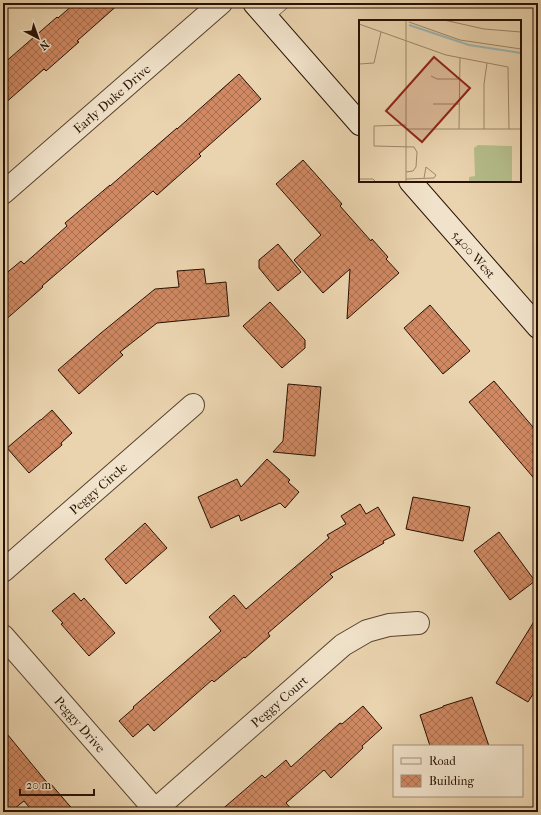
<svg xmlns="http://www.w3.org/2000/svg" width="541" height="815" font-family="'IM FELL French Canon',serif">
	<defs>
		<pattern id="building-cross-hatch" width="8" height="8" patternUnits="userSpaceOnUse"><rect width="8" height="8" fill="#d08963"/><path d="M0 0l8 8M0 8l8-8" fill="none" stroke="#a96f4f"/></pattern>
	</defs>
	<rect width="100%" height="100%" fill="#ead4af"/>
	<filter id="stains"><feTurbulence type="fractalNoise" baseFrequency=".005" numOctaves="4"/><feColorMatrix values="0 0 0 0 .2 0 0 0 0 .09 0 0 0 0 .02 0 0 0 .5 -.17"/></filter>
	<radialGradient id="worn" r=".72"><stop offset=".6" stop-color="#630" stop-opacity="0"/><stop offset="1" stop-color="#630" stop-opacity=".3"/></radialGradient>
	<!-- building -->
	<path fill="url(#building-cross-hatch)" stroke="#281103" d="M 75,3 L 120,3 L 77,41 L 79,42 L 46,71 L 44,69 L 3,105 L 3,64 L 57,17 L 58,18 Z
		M 239,74 L 261,99 L 199,154 L 201,156 L 157,195 L 153,191 L 42,286 L 43,287 L 3,322 L 3,276 L 21,261 L 24,264 L 67,226 L 65,223 L 110,185 L 110,186 L 177,128 L 177,129 Z
		M 303,160 L 342,204 L 340,206 L 371,241 L 372,239 L 388,257 L 386,259 L 399,273 L 347,319 L 350,269 L 323,293 L 294,260 L 321,235 L 276,184 Z
		M 278,244 L 301,272 L 278,291 L 259,268 L 259,260 Z
		M 204,269 L 206,284 L 226,282 L 229,316 L 157,323 L 120,352 L 123,355 L 79,394 L 58,370 L 101,333 L 155,289 L 179,287 L 177,271 Z
		M 270,302 L 305,340 L 305,348 L 282,368 L 243,326 Z
		M 430,305 L 470,351 L 443,374 L 404,328 Z
		M 494,381 L 538,433 L 538,483 L 469,402 Z
		M 288,384 L 321,387 L 315,456 L 273,452 L 283,441 Z
		M 52,410 L 72,433 L 61,443 L 62,445 L 29,473 L 7,448 L 40,420 L 41,420 Z
		M 267,459 L 290,480 L 288,482 L 299,492 L 285,508 L 280,503 L 241,521 L 239,515 L 211,528 L 198,497 L 237,479 L 241,487 Z
		M 413,497 L 470,507 L 463,541 L 406,529 Z
		M 360,504 L 366,514 L 378,507 L 395,535 L 383,541 L 384,543 L 330,574 L 333,577 L 268,633 L 270,636 L 245,658 L 244,657 L 214,682 L 212,680 L 154,731 L 148,724 L 133,737 L 119,721 L 134,708 L 133,707 L 221,631 L 209,617 L 234,595 L 246,609 L 329,538 L 327,535 L 346,524 L 341,516 Z
		M 145,523 L 167,548 L 126,584 L 105,559 Z
		M 499,532 L 535,581 L 510,600 L 474,551 Z
		M 74,593 L 81,601 L 84,598 L 115,633 L 89,656 L 61,624 L 63,623 L 52,611 Z
		M 538,615 L 538,686 L 528,702 L 496,683 Z
		M 472,697 L 489,746 L 430,746 L 420,715 L 443,707 L 443,706 Z
		M 363,706 L 382,728 L 362,746 L 363,748 L 331,778 L 324,770 L 286,803 L 294,812 L 219,812 L 262,775 L 265,778 L 286,760 L 291,767 L 340,723 L 342,724 Z
		M 3,729 L 49,785 L 50,783 L 75,812 L 33,812 L 24,801 L 10,812 L 3,812 Z"/>
	<g fill="none" stroke-linecap="round" stroke-linejoin="round">
		<!-- lane casing -->
		<g stroke="#58422e" stroke-width="12">
			<path id="lane" d="M 267,18 L 284,3"/>
		</g>
		<!-- street casing -->
		<g stroke="#58422e" stroke-width="24">
			<g id="street">
				<path id="s1" d="M 3,193 L 221,3"/>
				<path id="s2" d="M 3,571 L 193,405"/>
				<path id="s3" d="M 3,636 L 157,812"/>
				<path id="s4" d="M 155,810 L 343,645 L 367,631 L 389,625 L 418,623"/>
			</g>
		</g>
		<!-- secondary casing -->
		<g stroke="#281103" stroke-width="24">
			<g id="secondary">
				<path d="M 254,3 L 360,124"/>
				<path id="s5" d="M 410,181 L 538,327"/>
			</g>
		</g>
		<!-- lane -->
		<use href="#lane" stroke="#f1e3cb" stroke-width="11"/>
		<!-- street -->
		<use href="#street" stroke="#f1e3cb" stroke-width="22"/>
		<!-- secondary -->
		<use href="#secondary" stroke="#f1e3cb" stroke-width="22"/>
	</g>
	<g text-anchor="middle" stroke-width="4" stroke-linejoin="round" paint-order="stroke">
		<!-- street labels -->
		<g font-size="13" fill="#281103" stroke="#f1e3cb">
			<text dy="5" stroke="none"><textPath href="#s1" startOffset="144">Early Duke Drive</textPath></text>
			<text dy="5" stroke="none"><textPath href="#s5" startOffset="97">5400 West</textPath></text>
			<text dy="5" stroke="none"><textPath href="#s2" startOffset="126">Peggy Circle</textPath></text>
			<text dy="5" stroke="none"><textPath href="#s4" startOffset="165">Peggy Court</textPath></text>
			<text dy="5" stroke="none"><textPath href="#s3" startOffset="117">Peggy Drive</textPath></text>
		</g>
	</g>
	<!-- overview -->
	<g transform="translate(359 20)">
		<rect width="162" height="162" fill="#ead4af"/>
		<path d="M 119,125 L 153,126 L 153,162 L 110,162 L 110,157 L 116,156 L 115,128 Z" fill="#b5bd8c"/>
		<path fill="none" stroke="#9bb6b5" stroke-width="2" d="M 50,5 L 110,25 L 162,33"/>
		<path fill="none" stroke="#9c866a" stroke-width="1" d="M 47,0 L 47,162M 85,0 L 125,9 L 162,12M 50,2 L 101,20 L 162,29M 0,4 L 87,35 L 149,47 L 150,109M 0,44 L 15,43 L 22,12M 72,56 L 78,59 L 100,59M 74,84 L 100,84M 47,105 L 15,106 L 15,126 L 55,127 L 58,132 L 57,147 L 54,151 L 47,152M 47,109 L 162,109M 100,109 L 101,38M 125,109 L 125,64 L 128,43M 0,159 L 14,159 L 17,162M 47,159 L 75,158 L 77,155 L 67,147 L 65,158"/>
		<path fill="#8f2418" fill-opacity="0.15" stroke="#8f2418" stroke-width="2" d="M 75,37 L 111,68 L 63,122 L 27,91 Z"/>
		<rect width="162" height="162" fill="none" stroke="#281103" stroke-width="2"/>
	</g>
	<!-- margin -->
	<rect width="541" height="815" fill="none" stroke="#ead4af" stroke-width="16"/>
	<rect x="4" y="4" width="533" height="807" fill="none" stroke="#281103" stroke-width="2"/>
	<rect x="8" y="8" width="525" height="799" fill="none" stroke="#281103"/>
	<!-- legend -->
	<rect x="393" y="745" width="130" height="52" fill="#f1e3cb" stroke="#a18f7b"/>
	<rect x="401" y="758" width="20" height="6" fill="#f1e3cb" stroke="#a18f7b"/>
	<text x="429" y="765" font-size="12" fill="#281103">Road</text>
	<rect x="401" y="775" width="20" height="12" fill="url(#building-cross-hatch)" stroke="#a18f7b"/>
	<text x="429" y="785" font-size="12" fill="#281103">Building</text>
	<!-- north arrow -->
	<g transform="translate(38 38) rotate(139)" stroke="#f1e3cb" stroke-width="3" paint-order="stroke">
	<path d="M0-3L7 15L0 10L-7 15Z" fill="#281103"/>
	<text y="-6" font-size="11" font-weight="bold" text-anchor="middle" fill="#281103">N</text>
	</g>
	<!-- scale -->
	<path d="M20 789v6h74v-6" fill="none" stroke="#281103" stroke-width="2"/>
	<text x="26" y="789" font-size="12" fill="#281103" stroke="#f1e3cb" stroke-width="3" paint-order="stroke">20 m</text>
	<rect width="100%" height="100%" filter="url(#stains)"/>
	<rect width="100%" height="100%" fill="url(#worn)"/>
</svg>
